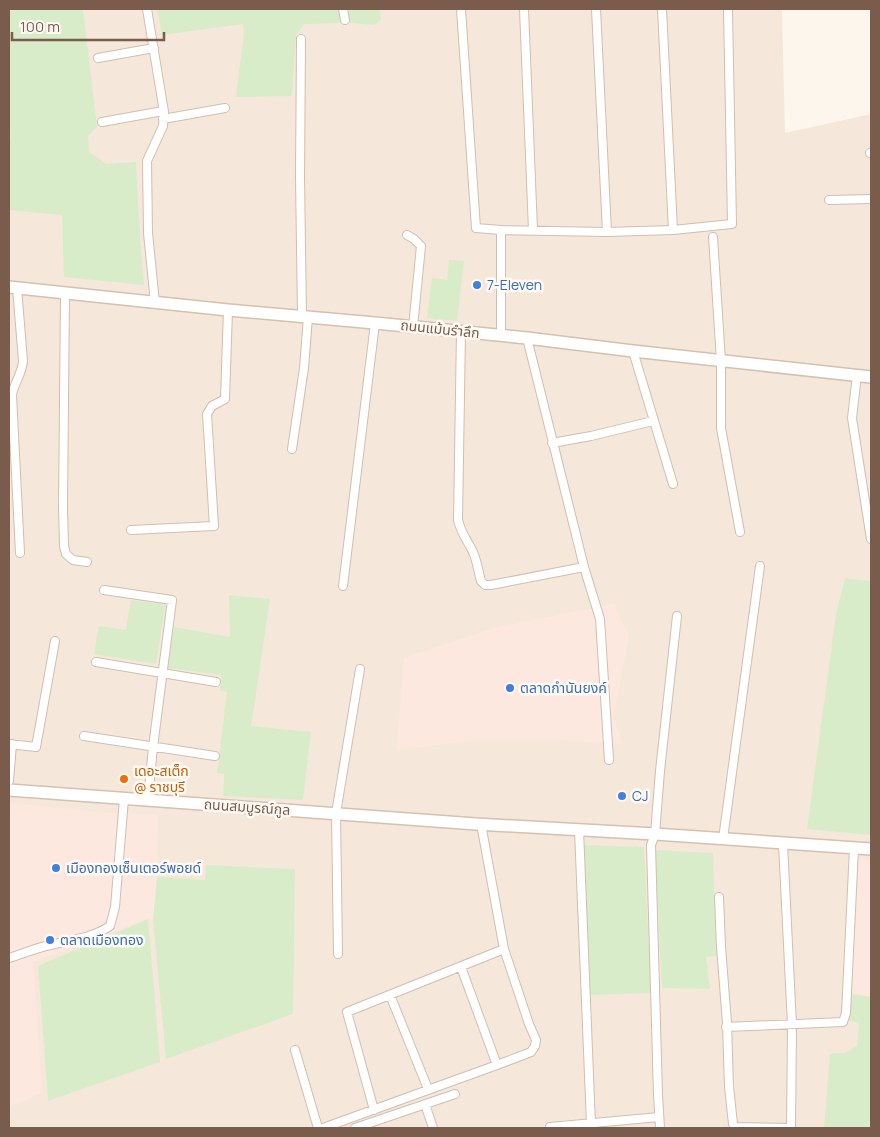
<svg xmlns="http://www.w3.org/2000/svg" width="880" height="1137" font-family="Manrope,'Noto Sans Thai',sans-serif">
	<rect width="100%" height="100%" fill="#fdf6ec"/>
	<!-- residential -->
	<path fill="#f5e8da" d="M 9,9 L 782,9 L 785,133 L 871,114 L 871,1128 L 9,1128 Z"/>
	<!-- commercial -->
	<path fill="#fde8e0" d="M 614,604 L 629,636 L 613,717 L 623,744 L 555,740 L 478,740 L 397,750 L 404,658 L 498,627 Z
		M 9,803 L 109,813 L 158,815 L 157,877 L 153,919 L 148,919 L 33,962 L 42,1093 L 9,1107 Z
		M 859,859 L 871,860 L 871,997 L 852,994 Z"/>
	<!-- green -->
	<path fill="#d8ecc9" d="M 9,9 L 83,9 L 97,127 L 88,136 L 89,152 L 106,164 L 136,162 L 140,238 L 144,285 L 64,277 L 62,215 L 9,210 L 9,140 L 11,139 L 9,127 Z
		M 157,9 L 338,9 L 340,23 L 304,24 L 296,35 L 292,96 L 236,97 L 244,32 L 243,24 L 162,35 Z
		M 347,9 L 380,9 L 381,20 L 374,25 L 350,23 Z
		M 449,260 L 464,261 L 457,321 L 427,318 L 432,278 L 447,280 Z
		M 845,578 L 871,581 L 871,835 L 807,829 L 836,614 Z
		M 229,595 L 270,599 L 251,726 L 311,732 L 303,800 L 223,796 L 224,774 L 217,773 L 227,692 L 220,690 L 222,675 L 168,668 L 174,627 L 230,637 Z
		M 131,600 L 165,605 L 156,664 L 94,654 L 99,626 L 126,630 Z
		M 582,845 L 644,847 L 651,993 L 590,995 L 585,881 Z
		M 655,850 L 713,853 L 716,956 L 706,957 L 710,989 L 662,988 Z
		M 206,865 L 295,869 L 293,1014 L 166,1059 L 153,919 L 157,877 L 205,880 Z
		M 148,919 L 160,1062 L 48,1101 L 38,966 Z
		M 852,994 L 871,997 L 871,1128 L 824,1128 L 830,1054 L 845,1053 L 857,1046 L 859,1023 L 848,1020 Z"/>
	<g fill="none" stroke-linecap="round" stroke-linejoin="round">
		<!-- street casing -->
		<g stroke="#d1beb0" stroke-width="10">
			<path id="street" d="M 147,9 L 164,112 L 163,126 L 147,161 L 148,233 L 155,303
				M 343,9 L 345,20
				M 461,9 L 476,228 L 501,230 L 607,232 L 673,230 L 732,224 L 728,9
				M 524,9 L 533,230
				M 596,9 L 607,232
				M 662,9 L 673,230
				M 301,39 L 300,177 L 302,316
				M 98,58 L 154,48
				M 163,119 L 225,108
				M 102,122 L 163,111
				M 870,153 L 871,153
				M 829,200 L 871,199
				M 407,235 L 414,239 L 421,246 L 413,327
				M 713,237 L 721,361 L 721,428 L 740,532
				M 17,288 L 23,361 C 22,374 14,383 12,395 L 20,553
				M 65,293 L 63,508 L 64,546 L 66,554 L 73,560 L 87,562
				M 461,331 L 458,520 C 461,533 466,538 472,550 C 477,559 478,571 481,581 L 485,585 L 491,585 L 584,567
				M 501,335 L 501,230
				M 527,338 L 584,567 L 600,619 L 609,760
				M 633,351 L 673,484
				M 857,375 L 852,418 L 871,539
				M 552,443 L 591,436 L 653,421
				M 292,449 L 304,368 L 308,317
				M 131,530 L 214,526 L 207,414 L 212,406 L 225,399 L 228,310
				M 343,586 L 375,323
				M 104,590 L 172,600 L 153,747 L 148,800
				M 96,662 L 216,682
				M 84,736 L 215,756
				M 9,744 L 36,747 L 55,641
				M 9,781 L 12,744
				M 579,830 L 591,1124
				M 723,839 L 760,566
				M 719,897 L 721,947 L 727,1023 L 729,1087 L 733,1124 L 736,1127 L 791,1128 L 792,1025 L 783,844
				M 338,954 L 336,813 L 360,669
				M 9,958 C 22,954 36,948 50,945 C 71,940 92,938 110,926 L 115,907 L 124,799
				M 461,967 L 497,1065
				M 390,995 L 428,1089
				M 726,1027 L 843,1022 L 846,1013 L 854,848
				M 295,1050 L 318,1128
				M 425,1104 L 433,1128
				M 374,1110 L 347,1012 L 504,949
				M 323,1128 L 497,1065 L 531,1052 L 535,1046 L 536,1040 L 529,1024 L 504,949 L 481,824
				M 355,1128 L 455,1094
				M 550,1128 L 550,1127 L 659,1117
				M 660,1128 L 658,1095 L 651,845 L 655,834 L 660,771 L 677,616"/>
		</g>
		<!-- secondary casing -->
		<g stroke="#d6c0b0" stroke-width="14">
			<path id="secondary" d="M 9,287 L 228,310 L 375,323 L 527,338 L 633,351 L 871,377
				M 9,790 L 476,824 L 655,834 L 871,849"/>
		</g>
		<!-- street -->
		<use href="#street" stroke="#fff" stroke-width="8"/>
		<!-- secondary -->
		<use href="#secondary" stroke="#fff" stroke-width="11"/>
	</g>
	<!-- markers -->
	<g fill="#3f7fe0" stroke="#fffaf3" stroke-width="2">
		<circle cx="477" cy="285" r="5"/>
		<circle cx="510" cy="688" r="5"/>
		<circle cx="622" cy="796" r="5"/>
		<circle cx="56" cy="868" r="5"/>
		<circle cx="50" cy="940" r="5"/>
	</g>
	<circle fill="#e8710a" stroke="#fffaf3" stroke-width="2" cx="124" cy="779" r="5"/>
	<g text-anchor="middle" stroke-width="5" stroke-linejoin="round" paint-order="stroke">
		<!-- shop labels -->
		<g font-size="14" fill="#366cbe" stroke="#fffaf3" text-anchor="start">
			<text x="487" y="290">7-Eleven</text>
			<text x="520" y="693">ตลาดกำนันยงค์</text>
			<text x="632" y="801">CJ</text>
			<text x="66" y="873">เมืองทองเซ็นเตอร์พอยด์</text>
			<text x="60" y="945">ตลาดเมืองทอง</text>
		</g>
		<!-- street labels -->
		<g font-size="14" fill="#7a5c4d" stroke="#fffaf3">
			<text transform="translate(440 329) rotate(6)" y="5">ถนนแม้นรำลึก</text>
			<text transform="translate(247 807) rotate(4)" y="5">ถนนสมบูรณ์กูล</text>
		</g>
		<!-- food labels -->
		<g font-size="14" fill="#c56008" stroke="#fffaf3" text-anchor="start">
			<text x="134" y="776">เดอะสเต็ก<tspan x="134" dy="16">@ ราชบุรี</tspan></text>
		</g>
	</g>
	<!-- border -->
	<rect width="880" height="1137" fill="none" stroke="#7a5c4d" stroke-width="20"/>
	<!-- scale -->
	<path d="M12 32v8h152v-8" fill="none" stroke="#7a5c4d" stroke-width="2.5"/>
	<text x="20" y="32" font-size="15" fill="#7a5c4d" stroke="#fffaf3" stroke-width="4" paint-order="stroke">100 m</text>
</svg>
